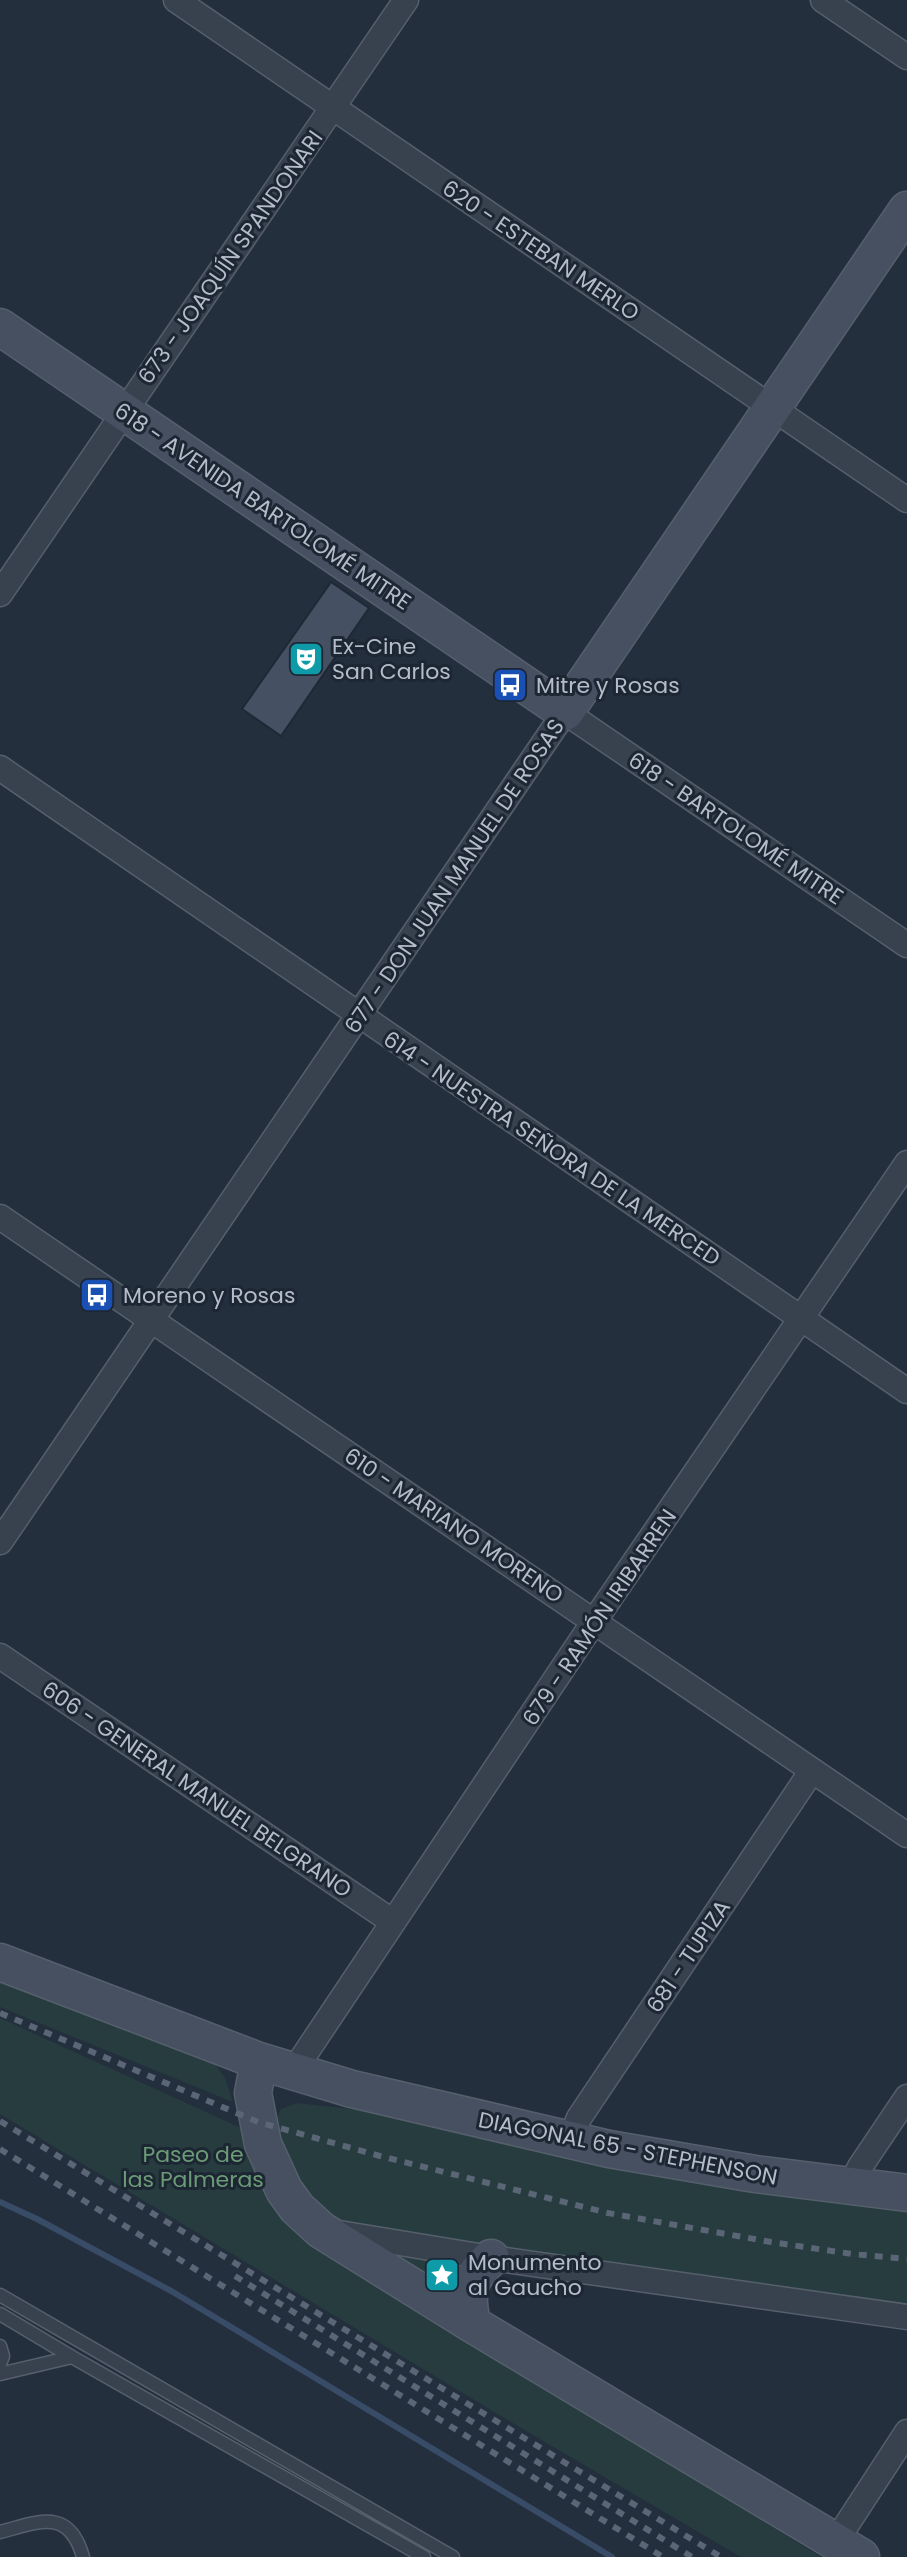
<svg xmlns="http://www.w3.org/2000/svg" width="907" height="2557" font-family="Poppins,sans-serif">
	<rect width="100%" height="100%" fill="#242f3e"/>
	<!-- green -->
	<path fill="#263c3f" d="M 0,1978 L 212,2060 L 225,2078 L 233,2102 L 0,2007 Z
		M 0,2018 L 241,2128 L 256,2176 L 271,2200 L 327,2254 L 821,2557 L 741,2557 L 506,2419 L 0,2114 Z
		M 297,2103 L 387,2113 L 907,2203 L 907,2305 L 629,2268 L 332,2220 L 302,2190 L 285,2166 L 276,2121 L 281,2109 Z
		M 387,2255 L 465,2266 L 455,2298 Z"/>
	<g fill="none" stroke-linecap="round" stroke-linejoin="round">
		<!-- stream -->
		<path stroke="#394c67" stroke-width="6" d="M 0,2202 L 37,2219 L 173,2292 L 612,2557"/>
	</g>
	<!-- building -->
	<path fill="#455162" stroke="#1f2835" stroke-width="2" d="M 331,582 L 369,608 L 281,736 L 242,709 Z"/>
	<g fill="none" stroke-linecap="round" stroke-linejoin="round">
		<!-- lane casing -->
		<g stroke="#565f6c" stroke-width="15">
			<path id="lane" d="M 0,2295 L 453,2557
				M 0,2314 L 72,2357
				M 0,2346 L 3,2356 L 0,2364
				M 0,2374 L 72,2357 L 424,2557
				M 0,2532 C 39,2522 69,2507 83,2557"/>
		</g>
		<!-- street casing -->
		<g stroke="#565f6c" stroke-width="27">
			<path id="street" d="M 176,0 L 907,500
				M 823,0 L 907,57
				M 0,594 L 406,0
				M 0,768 L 907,1391
				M 0,1217 L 907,1835
				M 0,1542 L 565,712 L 907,945
				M 0,1656 L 393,1922
				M 293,2072 L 595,1620 L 907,1163
				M 569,2142 L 579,2118 L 811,1772
				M 849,2188 L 860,2167 L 907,2097
				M 339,2233 L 491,2258 L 907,2317
				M 836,2541 L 907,2432"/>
		</g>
		<!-- secondary casing -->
		<g stroke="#565f6c" stroke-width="39">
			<path id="secondary" d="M 0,327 L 565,712 L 907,210
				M 0,1962 L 259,2061 L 352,2089 L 609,2149 L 755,2174 L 907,2193
				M 259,2061 L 253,2093 L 263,2144 L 284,2190 L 297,2208 L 321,2230 L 472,2324 L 861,2557
				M 472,2324 C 466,2293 466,2280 491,2258"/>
		</g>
		<!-- lane -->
		<use href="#lane" stroke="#38414e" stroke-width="12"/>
		<!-- street -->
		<use href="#street" stroke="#38414e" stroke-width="24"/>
		<!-- secondary -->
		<use href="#secondary" stroke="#465061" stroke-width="36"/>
		<!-- rail -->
		<path stroke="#5a6575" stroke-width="6" stroke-dasharray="8 8" stroke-linecap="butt" d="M 0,2013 L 258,2122 L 380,2156 L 608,2213 L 771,2242 L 852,2254 L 907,2259
			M 0,2121 L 721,2557
			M 0,2149 L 663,2557
			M 235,2276 L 692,2557"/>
	</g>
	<!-- icons -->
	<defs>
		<g id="theatre-square" transform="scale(1.8)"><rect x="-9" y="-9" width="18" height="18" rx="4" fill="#0f9aa8" stroke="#1d2633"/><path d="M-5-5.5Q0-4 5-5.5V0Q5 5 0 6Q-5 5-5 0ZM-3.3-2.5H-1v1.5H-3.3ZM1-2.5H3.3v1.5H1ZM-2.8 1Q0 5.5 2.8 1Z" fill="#fff"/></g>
		<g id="bus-square" transform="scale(1.8)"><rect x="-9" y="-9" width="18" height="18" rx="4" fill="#1a4fb4" stroke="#1d2633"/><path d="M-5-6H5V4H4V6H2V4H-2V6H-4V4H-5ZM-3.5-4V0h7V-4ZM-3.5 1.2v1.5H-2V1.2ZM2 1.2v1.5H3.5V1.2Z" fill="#fff"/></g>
		<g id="sight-square" transform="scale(1.8)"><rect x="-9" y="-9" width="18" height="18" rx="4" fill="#0f9aa8" stroke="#1d2633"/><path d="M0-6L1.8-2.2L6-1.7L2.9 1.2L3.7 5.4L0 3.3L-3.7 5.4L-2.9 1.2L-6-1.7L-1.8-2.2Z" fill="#fff"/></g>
	</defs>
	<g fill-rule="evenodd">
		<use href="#theatre-square" x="306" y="659"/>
		<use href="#bus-square" x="510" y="685"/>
		<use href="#bus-square" x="97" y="1295"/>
		<use href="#sight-square" x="442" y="2275"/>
	</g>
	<g text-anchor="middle" stroke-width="6" stroke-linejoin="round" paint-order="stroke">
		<!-- street labels -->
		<g font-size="22" fill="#b4bcc9" stroke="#1d2633">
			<text transform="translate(541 250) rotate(34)" y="8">620 - ESTEBAN MERLO</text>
			<text transform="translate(230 257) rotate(-55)" y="8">673 - JOAQUÍN SPANDONARI</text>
			<text transform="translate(263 506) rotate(34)" y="8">618 - AVENIDA BARTOLOMÉ MITRE</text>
			<text transform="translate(736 828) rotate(34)" y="8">618 - BARTOLOMÉ MITRE</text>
			<text transform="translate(454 876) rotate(-56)" y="8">677 - DON JUAN MANUEL DE ROSAS</text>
			<text transform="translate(552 1148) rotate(34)" y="8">614 - NUESTRA SEÑORA DE LA MERCED</text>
			<text transform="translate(454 1525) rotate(34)" y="8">610 - MARIANO MORENO</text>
			<text transform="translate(599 1617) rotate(-56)" y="8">679 - RAMÓN IRIBARREN</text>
			<text transform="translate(197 1789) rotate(34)" y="8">606 - GENERAL MANUEL BELGRANO</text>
			<text transform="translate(688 1956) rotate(-56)" y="8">681 - TUPIZA</text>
			<text transform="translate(628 2148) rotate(11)" y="8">DIAGONAL 65 - STEPHENSON</text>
		</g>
		<!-- poi labels -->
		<g font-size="22" fill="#b4bcc9" stroke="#1d2633" text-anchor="start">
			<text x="332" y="654">Ex-Cine<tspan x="332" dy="25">San Carlos</tspan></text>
			<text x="536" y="693">Mitre y Rosas</text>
			<text x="123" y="1303">Moreno y Rosas</text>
			<text x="468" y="2270">Monumento<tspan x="468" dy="25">al Gaucho</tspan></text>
		</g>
		<!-- park labels -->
		<g font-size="22" fill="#6b9a76" stroke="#1d2633">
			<text x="193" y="2162">Paseo de<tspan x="193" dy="25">las Palmeras</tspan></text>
		</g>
	</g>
</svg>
